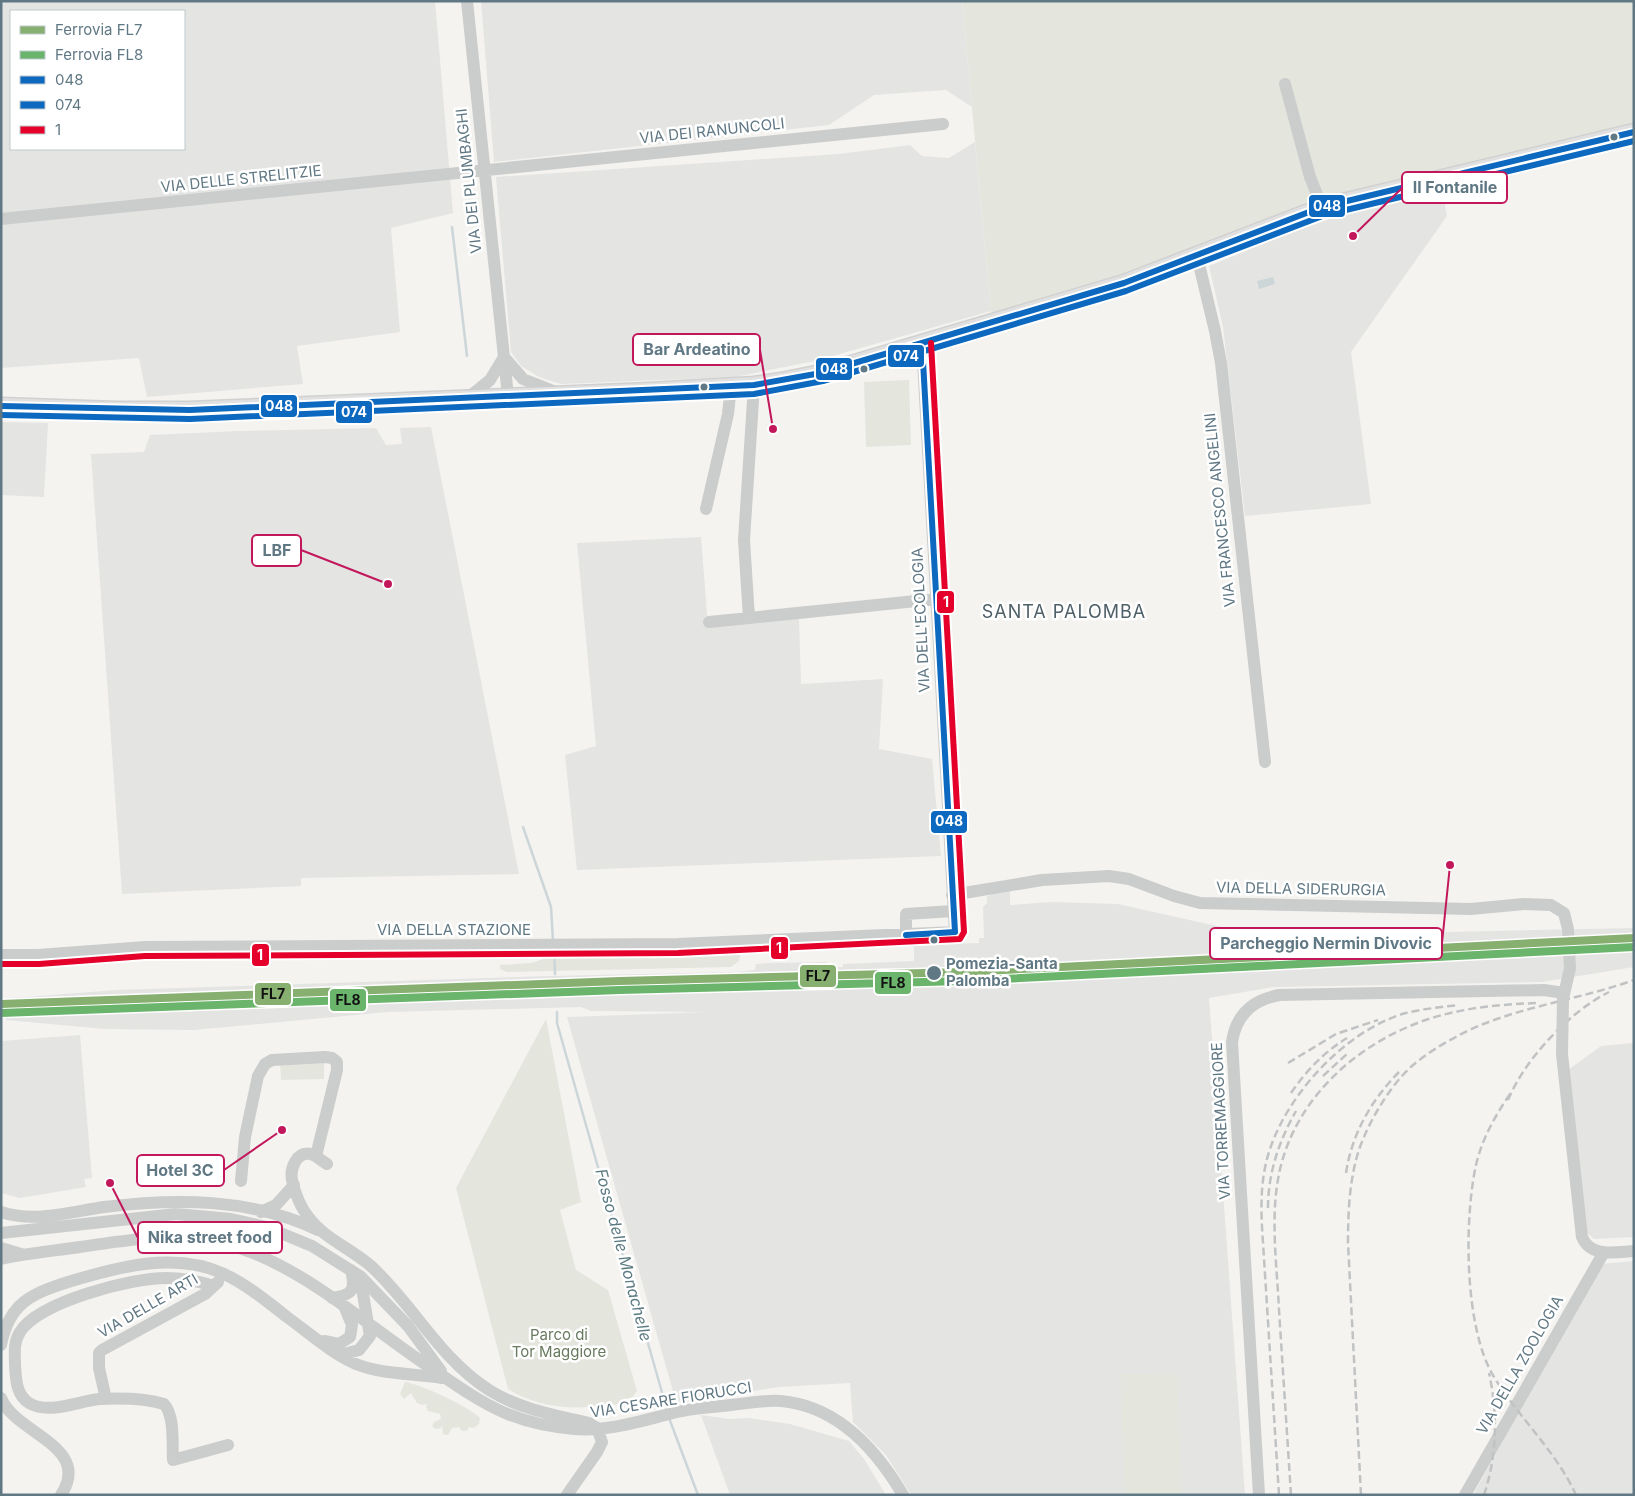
<svg xmlns="http://www.w3.org/2000/svg" width="1635" height="1496" font-family="Inter,sans-serif">
	<rect width="100%" height="100%" fill="#f4f3f0"/>
	<!-- built -->
	<path fill="#e4e4e3" fill-rule="evenodd" d="M 1,1 L 435,1 L 453,213 L 391,228 L 400,332 L 297,346 L 303,384 L 147,397 L 139,358 L 1,368 ZM 11,11 L 184,11 L 184,149 L 11,149 Z
		M 481,1 L 962,1 L 972,107 L 946,90 L 874,95 L 829,125 L 494,162 Z
		M 975,142 L 991,311 L 815,361 L 735,377 L 561,384 L 539,377 L 521,366 L 511,352 L 496,177 L 839,154 L 910,145 L 922,156 L 949,158 Z
		M 1442,190 L 1447,216 L 1351,352 L 1371,504 L 1245,516 L 1223,327 L 1209,266 L 1321,220 Z
		M 1,422 L 48,423 L 44,497 L 1,495 Z
		M 431,427 L 519,874 L 301,878 L 301,886 L 122,894 L 91,454 L 144,452 L 150,435 L 239,431 L 376,428 L 386,445 L 402,444 L 400,428 Z
		M 701,537 L 708,626 L 799,618 L 801,684 L 883,679 L 879,749 L 932,759 L 941,856 L 577,870 L 565,755 L 596,746 L 577,543 Z
		M 1010,888 L 1010,905 L 1053,902 L 1118,904 L 1248,933 L 1356,934 L 1634,928 L 1634,967 L 1542,982 L 1273,987 L 1209,998 L 1245,1495 L 911,1495 L 886,1455 L 853,1422 L 850,1383 L 779,1387 L 676,1402 L 567,1017 L 707,1012 L 591,1011 L 581,1007 L 388,1012 L 194,1030 L 105,1029 L 6,1020 L 6,1015 L 1,1015 L 1,999 L 116,990 L 549,976 L 735,972 L 755,970 L 756,964 L 769,963 L 827,962 L 828,967 L 843,967 L 843,964 L 914,961 L 914,945 L 979,943 L 979,938 L 984,938 L 983,907 L 987,903 L 987,896 Z
		M 80,1035 L 92,1178 L 84,1179 L 86,1187 L 20,1198 L 1,1193 L 1,1041 Z
		M 1634,1043 L 1634,1237 L 1594,1239 L 1583,1229 L 1568,1070 L 1601,1046 Z
		M 1634,1261 L 1634,1495 L 1473,1495 L 1600,1264 Z
		M 701,1415 L 729,1419 L 748,1418 L 790,1424 L 849,1441 L 864,1459 L 886,1495 L 730,1495 Z"/>
	<!-- green -->
	<path fill="#e4e6de" d="M 962,1 L 1634,1 L 1634,132 L 1369,195 L 992,322 Z
		M 909,380 L 911,445 L 866,447 L 864,382 Z
		M 735,951 L 740,956 L 739,961 L 731,967 L 507,972 L 500,969 L 500,965 L 531,963 L 559,954 Z
		M 546,1019 L 581,1202 L 560,1210 L 576,1270 L 608,1290 L 637,1391 L 629,1402 C 587,1410 545,1412 508,1389 L 456,1188 Z
		M 324,1061 L 324,1079 L 281,1080 L 280,1062 Z
		M 1177,1373 L 1182,1495 L 1125,1495 L 1120,1374 Z
		M 405,1382 C 420,1384 470,1407 480,1418 L 479,1424 L 474,1428 L 469,1427 L 467,1431 L 462,1431 L 459,1427 L 452,1428 L 448,1435 L 443,1434 L 442,1425 L 441,1428 L 436,1429 L 432,1427 L 434,1422 L 441,1419 L 440,1414 L 428,1411 L 426,1407 L 427,1404 L 422,1405 L 417,1403 L 411,1393 L 404,1399 L 400,1394 Z"/>
	<!-- water -->
	<path fill="#ccd6d8" d="M 1273,277 L 1275,284 L 1259,289 L 1257,281 Z"/>
	<g fill="none" stroke-linecap="round" stroke-linejoin="round">
		<!-- stream -->
		<path stroke="#ccd6d8" stroke-width="2.5" d="M 452,227 L 467,356
			M 523,827 L 551,907 L 553,941
			M 554,949 L 555,974
			M 557,1012 L 557,1023 L 667,1410
			M 669,1418 L 698,1495"/>
		<!-- major casing -->
		<g stroke="#d0d1d0" stroke-width="19">
			<path id="major" d="M 1,406 L 116,410 L 190,410 L 649,391 L 754,385 L 781,381 L 821,373 L 1124,283 L 1322,207 L 1634,132"/>
		</g>
		<!-- minor -->
		<path stroke="#cbcccc" stroke-width="12" d="M 467,1 L 508,396
			M 1285,84 L 1310,177 L 1322,207
			M 1,219 L 943,124
			M 1197,256 L 1215,331 L 1221,363 L 1265,762
			M 504,357 L 523,379 L 556,392
			M 468,398 L 490,380 L 504,357
			M 706,509 L 728,414 L 731,386
			M 749,618 L 744,540 L 754,385
			M 709,622 L 936,599
			M 952,895 L 1042,880 L 1109,876 L 1129,879 L 1174,896 L 1200,903 L 1471,909 L 1524,904 L 1551,905 L 1564,913 L 1568,929 L 1570,968 L 1563,999
			M 906,935 L 906,914 L 953,911
			M 1,955 L 38,955 L 145,947 L 678,944 L 955,932 L 922,343
			M 1562,1054 L 1582,1237 C 1591,1258 1615,1252 1634,1251
			M 327,1164 C 322,1161 317,1156 311,1154 C 296,1151 290,1169 292,1180 C 295,1193 301,1208 309,1218 C 325,1239 352,1249 372,1267 C 414,1306 440,1359 489,1390 C 519,1409 555,1415 589,1423 L 597,1428 L 602,1442 L 597,1452 L 567,1495
			M 241,1181 L 245,1137 L 258,1076 L 265,1064 L 272,1060 L 325,1057 L 332,1058 L 337,1062 L 337,1070 L 316,1156
			M 1,1212 C 34,1223 71,1212 104,1207 C 176,1198 250,1198 318,1230
			M 261,1212 L 276,1205 L 294,1185
			M 1,1233 L 176,1214 L 231,1219 L 266,1227 L 312,1246 L 360,1276 L 408,1326 L 441,1371
			M 1,1248 L 21,1254
			M 1,1259 C 27,1253 54,1251 80,1247 C 143,1238 191,1229 253,1253 C 312,1276 372,1328 425,1364 C 479,1400 505,1423 574,1429 C 611,1432 646,1419 682,1411 C 698,1408 715,1407 731,1405 C 748,1403 764,1400 781,1401 C 838,1406 876,1449 903,1495
			M 214,1286 C 198,1281 182,1278 166,1278 C 131,1278 38,1302 20,1332 C 13,1343 15,1354 15,1365 C 16,1379 16,1395 29,1403 C 48,1415 79,1401 99,1399 C 119,1398 145,1398 164,1404 C 175,1416 172,1444 173,1460 L 228,1445
			M 332,1298 C 352,1295 356,1291 351,1270
			M 324,1341 L 339,1344 L 350,1337 L 352,1325 L 345,1308
			M 1,1345 C 9,1303 31,1294 68,1282 C 118,1267 175,1251 224,1274 C 246,1284 268,1302 287,1317 C 309,1333 331,1353 356,1364 C 383,1375 414,1373 442,1378
			M 340,1355 L 359,1350 L 370,1336 L 360,1276
			M 1,1398 C 15,1434 93,1446 61,1495
			M 106,1399 L 99,1368 L 99,1353 L 102,1350 L 205,1294 L 218,1282
			M 1259,1495 L 1232,1042 C 1236,1015 1252,1000 1279,995 L 1544,990 L 1564,993
			M 1465,1495 L 1604,1252"/>
		<!-- major -->
		<use href="#major" stroke="#e0e0e0" stroke-width="16"/>
		<!-- rail -->
		<path stroke="#c0c2c3" stroke-width="2.5" stroke-dasharray="8 4" stroke-linecap="butt" d="M 1288,1063 L 1336,1034 L 1378,1020
			M 1323,1076 L 1349,1052
			M 1291,1093 C 1306,1071 1324,1052 1347,1038
			M 1510,1094 C 1495,1116 1482,1139 1476,1165 C 1464,1220 1464,1328 1494,1377 C 1519,1418 1556,1451 1576,1495
			M 1508,1100 C 1525,1059 1569,1012 1609,992
			M 1346,1173 C 1352,1133 1372,1099 1400,1071
			M 1268,1208 C 1268,1173 1279,1141 1296,1111
			M 1279,1495 L 1262,1227 C 1261,1205 1261,1185 1266,1163 C 1280,1101 1344,1030 1406,1013 C 1423,1009 1441,1007 1459,1005
			M 1291,1495 C 1287,1433 1283,1372 1279,1310 C 1277,1266 1270,1218 1279,1174 C 1296,1090 1373,1029 1455,1012 C 1482,1006 1510,1004 1537,1003
			M 1361,1495 L 1348,1243 C 1348,1216 1349,1190 1355,1164 C 1362,1132 1388,1087 1412,1066 C 1432,1049 1457,1035 1481,1025 C 1530,1005 1584,998 1634,980
			M 1484,1495 C 1497,1456 1498,1413 1489,1373"/>
		<!-- minor-bridge -->
		<path stroke="#cbcccc" stroke-width="12" d="M 1562,1054 L 1563,999"/>
		<!-- bus-1 casing -->
		<g stroke="#fff" stroke-width="10">
			<path id="bus-1" d="M 1,406 L 190,410 L 754,385 L 821,373 L 1124,283 L 1322,207 L 1634,132
				M 906,935 L 955,932 L 922,343"/>
		</g>
		<!-- bus-2 casing -->
		<g stroke="#fff" stroke-width="10">
			<path id="bus-2" d="M 1,415 L 190,419 L 754,394 L 823,381 L 1126,291 L 1325,215 L 1634,141"/>
		</g>
		<!-- bus-3 casing -->
		<g stroke="#fff" stroke-width="10">
			<path id="bus-3" d="M 1,964 L 39,964 L 145,956 L 678,953 L 960,939 L 964,932 L 931,343"/>
		</g>
		<!-- bus-1 -->
		<use href="#bus-1" stroke="#0c69bf" stroke-width="6"/>
		<!-- bus-2 -->
		<use href="#bus-2" stroke="#0c69bf" stroke-width="6"/>
		<!-- bus-3 -->
		<use href="#bus-3" stroke="#e4002b" stroke-width="6"/>
		<!-- rail-1 casing -->
		<g stroke="#fff" stroke-width="11">
			<path id="rail-1" d="M 1,1004 L 620,981 L 964,972 L 1634,938"/>
		</g>
		<!-- rail-2 casing -->
		<g stroke="#fff" stroke-width="11">
			<path id="rail-2" d="M 1,1013 L 620,990 L 964,981 L 1634,947"/>
		</g>
		<!-- rail-1 -->
		<use href="#rail-1" stroke="#86af70" stroke-width="8"/>
		<!-- rail-2 -->
		<use href="#rail-2" stroke="#6ab46c" stroke-width="8"/>
	</g>
	<!-- markers -->
	<g fill="#607884" stroke="#fff" stroke-width="2">
		<circle cx="1614" cy="137" r="4.5"/>
		<circle cx="864" cy="369" r="4.5"/>
		<circle cx="704" cy="387" r="4.5"/>
		<circle cx="934" cy="940" r="4.5"/>
		<circle cx="934" cy="973" r="8"/>
	</g>
	<g text-anchor="middle" stroke-width="5" stroke-linejoin="round" paint-order="stroke">
		<!-- street labels -->
		<g font-size="15" fill="#607884" stroke="#fff">
			<text transform="translate(712 131) rotate(-6)" y="5">VIA DEI RANUNCOLI</text>
			<text transform="translate(241 179) rotate(-6)" y="5">VIA DELLE STRELITZIE</text>
			<text transform="translate(469 181) rotate(-96)" y="5">VIA DEI PLUMBAGHI</text>
			<text transform="translate(1220 510) rotate(-96)" y="5">VIA FRANCESCO ANGELINI</text>
			<text transform="translate(921 620) rotate(-93)" y="5">VIA DELL'ECOLOGIA</text>
			<text transform="translate(1301 889) rotate(1)" y="5">VIA DELLA SIDERURGIA</text>
			<text x="454" y="935">VIA DELLA STAZIONE</text>
			<text transform="translate(1221 1121) rotate(-93)" y="5">VIA TORREMAGGIORE</text>
			<text transform="translate(148 1306) rotate(-30)" y="5">VIA DELLE ARTI</text>
			<text transform="translate(1520 1365) rotate(-60)" y="5">VIA DELLA ZOOLOGIA</text>
			<text transform="translate(671 1400) rotate(-9)" y="5">VIA CESARE FIORUCCI</text>
		</g>
		<!-- stop labels -->
		<g font-size="15" font-weight="bold" fill="#607884" stroke="#fff" text-anchor="start">
			<text x="946" y="969">Pomezia-Santa<tspan x="946" dy="17">Palomba</tspan></text>
		</g>
		<!-- park labels -->
		<g font-size="15" fill="#687a5f" stroke="#fff">
			<text x="559" y="1340">Parco di<tspan x="559" dy="17">Tor Maggiore</tspan></text>
		</g>
		<!-- water labels -->
		<g font-size="16" font-style="italic" fill="#5b7b82" stroke="#fff">
			<text transform="translate(624 1255) rotate(75)" y="6">Fosso delle Monachelle</text>
		</g>
		<!-- quarter labels -->
		<g font-size="18" letter-spacing="1" fill="#4f6068" stroke="#fff">
			<text x="1064" y="618">SANTA PALOMBA</text>
		</g>
	</g>
	<!-- callouts -->
	<path fill="none" stroke="#c2185b" stroke-width="2" d="M1353 236L1402 188M773 429L760 350M388 584L301 550M1450 865L1442 943M282 1130L224 1170M110 1183L138 1238"/>
	<g fill="#c2185b" stroke="#fff" stroke-width="2">
		<circle cx="1353" cy="236" r="5"/>
		<circle cx="773" cy="429" r="5"/>
		<circle cx="388" cy="584" r="5"/>
		<circle cx="1450" cy="865" r="5"/>
		<circle cx="282" cy="1130" r="5"/>
		<circle cx="110" cy="1183" r="5"/>
	</g>
	<g fill="#fff" stroke="#c2185b" stroke-width="2">
		<rect x="1402" y="172" width="105" height="31" rx="5"/>
		<rect x="633" y="334" width="127" height="31" rx="5"/>
		<rect x="252" y="535" width="49" height="31" rx="5"/>
		<rect x="1210" y="928" width="232" height="31" rx="5"/>
		<rect x="137" y="1155" width="87" height="31" rx="5"/>
		<rect x="138" y="1222" width="144" height="31" rx="5"/>
	</g>
	<g font-size="16" text-anchor="middle" font-weight="bold" fill="#607884">
		<text x="1455" y="193">Il Fontanile</text>
		<text x="697" y="355">Bar Ardeatino</text>
		<text x="277" y="556">LBF</text>
		<text x="1326" y="949">Parcheggio Nermin Divovic</text>
		<text x="180" y="1176">Hotel 3C</text>
		<text x="210" y="1243">Nika street food</text>
	</g>
	<g stroke="#fff" stroke-width="2">
		<rect x="1308" y="194" width="38" height="24" rx="5" fill="#0c69bf"/>
		<rect x="887" y="344" width="38" height="24" rx="5" fill="#0c69bf"/>
		<rect x="815" y="357" width="38" height="24" rx="5" fill="#0c69bf"/>
		<rect x="260" y="394" width="38" height="24" rx="5" fill="#0c69bf"/>
		<rect x="335" y="400" width="38" height="24" rx="5" fill="#0c69bf"/>
		<rect x="936" y="590" width="19" height="24" rx="5" fill="#e4002b"/>
		<rect x="930" y="810" width="38" height="24" rx="5" fill="#0c69bf"/>
		<rect x="770" y="936" width="19" height="24" rx="5" fill="#e4002b"/>
		<rect x="251" y="943" width="19" height="24" rx="5" fill="#e4002b"/>
		<rect x="799" y="964" width="38" height="24" rx="5" fill="#86af70"/>
		<rect x="874" y="971" width="38" height="24" rx="5" fill="#6ab46c"/>
		<rect x="254" y="982" width="38" height="24" rx="5" fill="#86af70"/>
		<rect x="329" y="988" width="38" height="24" rx="5" fill="#6ab46c"/>
	</g>
	<g font-size="14" text-anchor="middle" font-weight="bold" fill="#fff">
		<text x="1327" y="211">048</text>
		<text x="906" y="361">074</text>
		<text x="834" y="374">048</text>
		<text x="279" y="411">048</text>
		<text x="354" y="417">074</text>
		<text x="946" y="607">1</text>
		<text x="949" y="826">048</text>
		<text x="779" y="953">1</text>
		<text x="260" y="960">1</text>
	</g>
	<g font-size="14" text-anchor="middle" font-weight="bold" fill="#111">
		<text x="818" y="981">FL7</text>
		<text x="893" y="988">FL8</text>
		<text x="273" y="999">FL7</text>
		<text x="348" y="1005">FL8</text>
	</g>
	<!-- border -->
	<rect width="1635" height="1496" fill="none" stroke="#607884" stroke-width="5"/>
	<!-- legend -->
	<rect x="10" y="10" width="175" height="140" fill="#ffffff" stroke="#bfc9ce"/>
	<rect x="20" y="26" width="25" height="8" fill="#86af70" stroke="#bfc9ce"/>
	<text x="55" y="35" font-size="15" fill="#607884">Ferrovia FL7</text>
	<rect x="20" y="51" width="25" height="8" fill="#6ab46c" stroke="#bfc9ce"/>
	<text x="55" y="60" font-size="15" fill="#607884">Ferrovia FL8</text>
	<rect x="20" y="76" width="25" height="8" fill="#0c69bf" stroke="#bfc9ce"/>
	<text x="55" y="85" font-size="15" fill="#607884">048</text>
	<rect x="20" y="101" width="25" height="8" fill="#0c69bf" stroke="#bfc9ce"/>
	<text x="55" y="110" font-size="15" fill="#607884">074</text>
	<rect x="20" y="126" width="25" height="8" fill="#e4002b" stroke="#bfc9ce"/>
	<text x="55" y="135" font-size="15" fill="#607884">1</text>
</svg>
